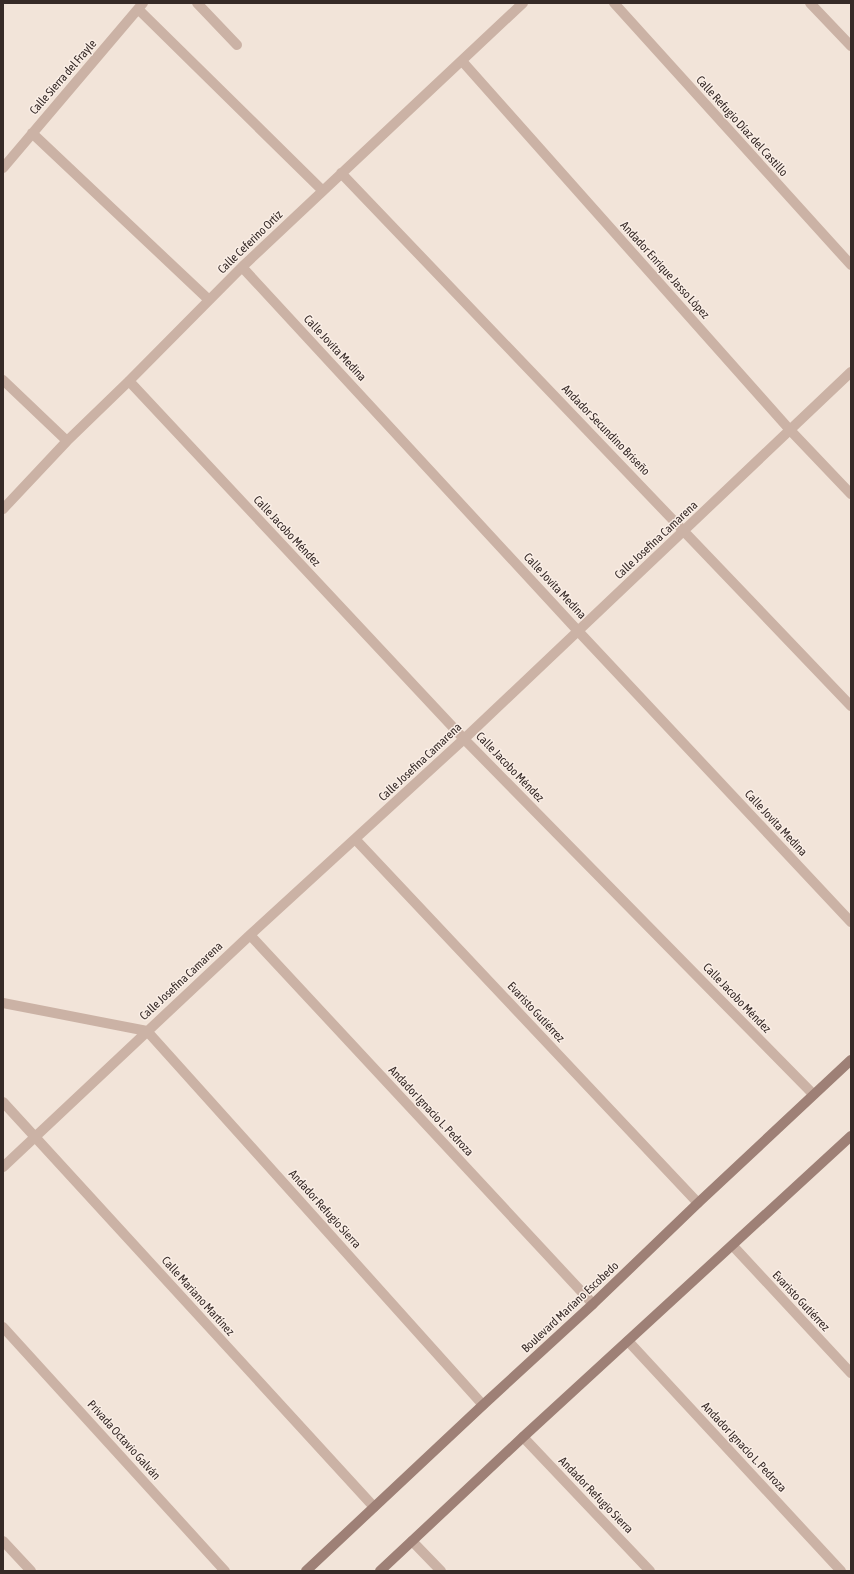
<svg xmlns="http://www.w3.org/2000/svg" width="854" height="1574" font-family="'Asap Condensed',sans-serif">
	<rect width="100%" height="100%" fill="#f2e4d9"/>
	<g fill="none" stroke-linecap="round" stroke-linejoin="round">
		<!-- street -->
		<path stroke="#cbb2a5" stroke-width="10" d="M 197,3 L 237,45
			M 614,3 L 851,265
			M 810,3 L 851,46
			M 138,9 L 323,191
			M 462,61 L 790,430 L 851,494
			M 32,133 L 209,300
			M 3,168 L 143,3
			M 341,173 L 851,706
			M 242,267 L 578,631 L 851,922
			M 3,380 L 67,441
			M 129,381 L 464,739 L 813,1094
			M 3,509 L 67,441 L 129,381 L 242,267 L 523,3
			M 355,839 L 698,1203
			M 250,935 L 593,1304
			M 3,1003 L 147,1031 L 483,1405
			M 3,1102 L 374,1507
			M 3,1167 L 250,935 L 464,739 L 851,372
			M 733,1246 L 851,1373
			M 3,1327 L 225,1571
			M 628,1341 L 841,1571
			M 523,1437 L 650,1571
			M 3,1541 L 31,1571
			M 412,1541 L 441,1571"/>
		<!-- secondary -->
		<path stroke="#9e8076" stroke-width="10" d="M 306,1571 L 483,1405 L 593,1304 L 698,1203 L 851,1060
			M 380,1571 L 523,1437 L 851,1136"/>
	</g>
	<g text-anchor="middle" stroke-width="3" stroke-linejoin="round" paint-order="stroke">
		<!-- street labels -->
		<g font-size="12" fill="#362a27" stroke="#faeee6">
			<text transform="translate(63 77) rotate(-49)" y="4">Calle Sierra del Frayle</text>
			<text transform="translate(742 126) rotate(48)" y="4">Calle Refugio Díaz del Castillo</text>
			<text transform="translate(250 242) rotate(-44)" y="4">Calle Ceferino Ortiz</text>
			<text transform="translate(665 270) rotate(48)" y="4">Andador Enrique Jasso López</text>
			<text transform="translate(335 348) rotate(47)" y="4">Calle Jovita Medina</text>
			<text transform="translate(606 430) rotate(46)" y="4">Andador Secundino Briseño</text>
			<text transform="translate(287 531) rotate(47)" y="4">Calle Jacobo Méndez</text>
			<text transform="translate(656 540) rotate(-43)" y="4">Calle Josefina Camarena</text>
			<text transform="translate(555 586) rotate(47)" y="4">Calle Jovita Medina</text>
			<text transform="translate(420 762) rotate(-43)" y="4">Calle Josefina Camarena</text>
			<text transform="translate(510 767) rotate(46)" y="4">Calle Jacobo Méndez</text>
			<text transform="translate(776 823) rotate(47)" y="4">Calle Jovita Medina</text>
			<text transform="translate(181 981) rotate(-43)" y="4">Calle Josefina Camarena</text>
			<text transform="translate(737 998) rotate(46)" y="4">Calle Jacobo Méndez</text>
			<text transform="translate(536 1012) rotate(47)" y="4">Evaristo Gutiérrez</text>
			<text transform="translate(431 1111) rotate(47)" y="4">Andador Ignacio L. Pedroza</text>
			<text transform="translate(325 1209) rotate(48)" y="4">Andador Refugio Sierra</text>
			<text transform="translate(198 1296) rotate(48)" y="4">Calle Mariano Martínez</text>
			<text transform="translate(801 1301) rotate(47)" y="4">Evaristo Gutiérrez</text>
			<text transform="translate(570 1307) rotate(-43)" y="4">Boulevard Mariano Escobedo</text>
			<text transform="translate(124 1440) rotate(48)" y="4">Privada Octavio Galván</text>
			<text transform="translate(744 1447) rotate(47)" y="4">Andador Ignacio L. Pedroza</text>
			<text transform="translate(596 1495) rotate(46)" y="4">Andador Refugio Sierra</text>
		</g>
	</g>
	<!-- border -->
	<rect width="854" height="1574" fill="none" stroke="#362a27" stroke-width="8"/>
</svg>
